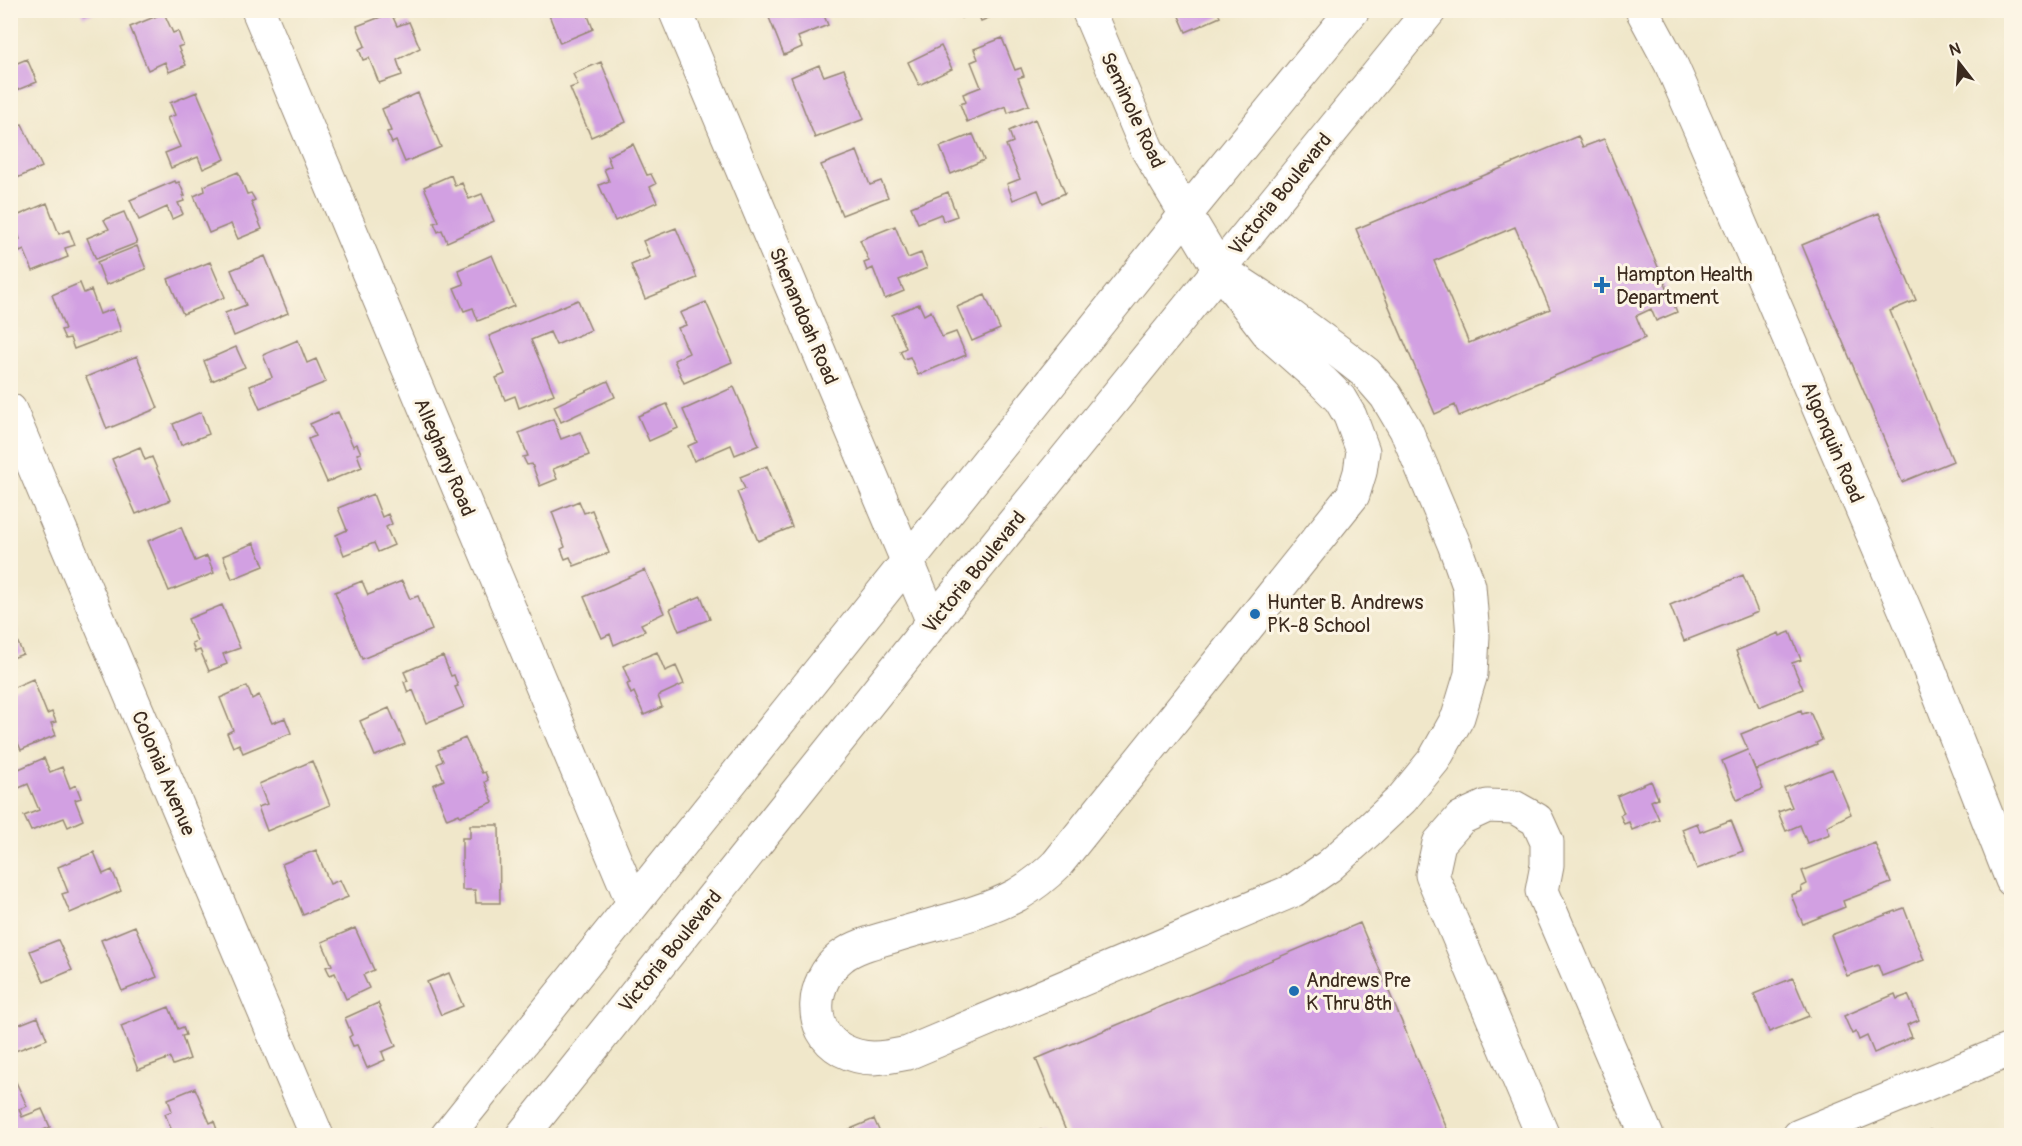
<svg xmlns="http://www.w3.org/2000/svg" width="2022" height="1146" font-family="Pangolin,sans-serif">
	<rect width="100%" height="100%" fill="#fcf5e5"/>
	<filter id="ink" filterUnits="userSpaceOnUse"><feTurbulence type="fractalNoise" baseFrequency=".0167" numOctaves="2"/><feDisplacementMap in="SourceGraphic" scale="12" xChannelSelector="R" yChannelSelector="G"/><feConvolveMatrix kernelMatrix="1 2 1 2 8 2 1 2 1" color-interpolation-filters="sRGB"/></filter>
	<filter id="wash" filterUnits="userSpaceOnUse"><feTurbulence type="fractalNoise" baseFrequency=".008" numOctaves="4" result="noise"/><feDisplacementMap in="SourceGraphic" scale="24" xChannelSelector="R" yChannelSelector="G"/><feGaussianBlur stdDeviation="1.35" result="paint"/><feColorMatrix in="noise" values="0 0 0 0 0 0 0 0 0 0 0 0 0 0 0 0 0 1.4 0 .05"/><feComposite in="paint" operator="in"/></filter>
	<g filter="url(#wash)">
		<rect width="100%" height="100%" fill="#f0e7ca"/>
		<g id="blocks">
			<!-- building -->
			<path fill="#d2a0e2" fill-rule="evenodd" d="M 81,10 L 98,10 L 98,11 L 84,17 Z
				M 547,10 L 586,10 L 593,29 L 560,43 Z
				M 766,10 L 806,10 L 808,16 L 822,11 L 828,25 L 798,37 L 802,47 L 784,55 Z
				M 958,10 L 997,10 L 998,14 L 981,21 L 977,11 L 961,18 Z
				M 1173,10 L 1217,10 L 1220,17 L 1186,32 L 1178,14 L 1174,15 Z
				M 164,13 L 173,33 L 178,31 L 183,45 L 178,47 L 186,65 L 169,72 L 165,62 L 148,70 L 130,27 Z
				M 391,13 L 397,26 L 409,22 L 420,48 L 397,60 L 402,75 L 379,83 L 369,58 L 363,60 L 359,49 L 365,46 L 357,26 Z
				M 1002,38 L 1015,70 L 1021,68 L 1024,76 L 1018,78 L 1029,105 L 1008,113 L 1006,106 L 967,122 L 960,104 L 966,102 L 963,94 L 981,87 L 971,62 L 978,59 L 974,49 Z
				M 941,46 L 952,69 L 919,85 L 908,62 Z
				M 27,59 L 37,82 L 10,93 L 10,66 Z
				M 601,62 L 626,122 L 591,137 L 570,88 L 578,85 L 573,74 Z
				M 819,65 L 824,76 L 844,69 L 864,119 L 815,138 L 791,77 Z
				M 197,92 L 225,159 L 203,169 L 198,157 L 171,168 L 165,153 L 180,147 L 167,118 L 175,115 L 170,103 Z
				M 418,93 L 441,147 L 405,162 L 396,141 L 392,143 L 387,132 L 391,131 L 382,109 Z
				M 1035,119 L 1065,193 L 1043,203 L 1038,190 L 1013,200 L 1007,184 L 1020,179 L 1006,145 L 1013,142 L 1009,131 Z
				M 22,124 L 42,167 L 10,181 L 10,129 Z
				M 973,134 L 984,160 L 951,174 L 940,147 Z
				M 1578,136 L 1583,147 L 1604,139 L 1677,312 L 1656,321 L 1651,309 L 1636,316 L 1645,338 L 1459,416 L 1455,405 L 1435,414 L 1356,229 ZM 1515,227 L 1550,309 L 1469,343 L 1434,261 Z
				M 633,144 L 647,175 L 651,174 L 656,184 L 650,187 L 657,202 L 615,221 L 599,185 L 609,181 L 604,169 L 611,166 L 607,156 Z
				M 857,151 L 870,185 L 881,181 L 888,197 L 842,215 L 821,165 Z
				M 238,172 L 247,194 L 251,193 L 255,200 L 251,202 L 262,229 L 238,239 L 231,224 L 209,233 L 194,196 L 205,191 L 204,186 Z
				M 451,175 L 455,186 L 462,183 L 469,199 L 482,194 L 494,221 L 447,242 L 442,230 L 438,232 L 434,223 L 439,221 L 424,187 Z
				M 175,181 L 176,183 L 179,182 L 185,196 L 183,196 L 184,201 L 178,203 L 183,214 L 172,219 L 167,207 L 139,220 L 130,200 Z
				M 948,192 L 957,216 L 943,221 L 941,214 L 918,223 L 911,207 Z
				M 47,203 L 59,234 L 69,230 L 75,245 L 65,248 L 68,257 L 33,271 L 24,250 L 20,252 L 15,241 L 20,239 L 12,218 Z
				M 124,212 L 137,243 L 96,259 L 87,238 L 109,229 L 104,220 Z
				M 1879,213 L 1916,300 L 1890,311 L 1953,461 L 1902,482 L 1802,245 Z
				M 895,226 L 908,258 L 921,253 L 927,268 L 899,280 L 904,291 L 885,299 L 873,268 L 867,271 L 864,263 L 869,261 L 860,240 Z
				M 676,228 L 697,278 L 645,299 L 631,265 L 650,257 L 643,241 Z
				M 137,246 L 146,269 L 106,285 L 97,262 Z
				M 492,255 L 514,306 L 478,321 L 473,308 L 464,311 L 454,288 L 464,284 L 458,270 Z
				M 265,256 L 288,313 L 234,336 L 225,313 L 246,305 L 231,270 Z
				M 210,262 L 225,297 L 183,314 L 168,279 Z
				M 80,283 L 84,293 L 91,290 L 100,314 L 113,309 L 121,331 L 74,349 L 70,338 L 65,339 L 61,330 L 65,329 L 52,295 Z
				M 985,295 L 1000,329 L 972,341 L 957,307 Z
				M 578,300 L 591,330 L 556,345 L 550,332 L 531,340 L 554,394 L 519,408 L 515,396 L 505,400 L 496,378 L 505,374 L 489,336 Z
				M 706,302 L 732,362 L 684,383 L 674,360 L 689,353 L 678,328 L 686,325 L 680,313 Z
				M 919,304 L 924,315 L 931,311 L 942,337 L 956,332 L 966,355 L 918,375 L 910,357 L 904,359 L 900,351 L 906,348 L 892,315 Z
				M 298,340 L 307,363 L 316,359 L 326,382 L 260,409 L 250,386 L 272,377 L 263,355 Z
				M 236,347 L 245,367 L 212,381 L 204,361 Z
				M 137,356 L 158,408 L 107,429 L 86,377 Z
				M 608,381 L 615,397 L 561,422 L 554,406 Z
				M 734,387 L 759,445 L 735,455 L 731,445 L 694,461 L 688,446 L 697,442 L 683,410 Z
				M 667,404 L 678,428 L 649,441 L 638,416 Z
				M 201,412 L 209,434 L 181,445 L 173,424 Z
				M 338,412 L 353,446 L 357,444 L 361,453 L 357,454 L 362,467 L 327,482 L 308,439 L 316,436 L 310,424 Z
				M 553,419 L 561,439 L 580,432 L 589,455 L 553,469 L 557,479 L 540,486 L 532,464 L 527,465 L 523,457 L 528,456 L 519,433 Z
				M 140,447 L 145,460 L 152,457 L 170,500 L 136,514 L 112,459 Z
				M 767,466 L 792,527 L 758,541 L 737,492 L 745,489 L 740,477 Z
				M 373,494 L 382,517 L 388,514 L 392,524 L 386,527 L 394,545 L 378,552 L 374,543 L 344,555 L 336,535 L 347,530 L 338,508 Z
				M 579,501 L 584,513 L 592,510 L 609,553 L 574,566 L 570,557 L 565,559 L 561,549 L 565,547 L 552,512 Z
				M 181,527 L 195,561 L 207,556 L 214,573 L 169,591 L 148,541 Z
				M 254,543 L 264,566 L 232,579 L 223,556 Z
				M 645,570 L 664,613 L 641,624 L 645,631 L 614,645 L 610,634 L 602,638 L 584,597 Z
				M 1743,575 L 1758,612 L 1684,641 L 1670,605 Z
				M 362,581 L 368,595 L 402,581 L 410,599 L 418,596 L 432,630 L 362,659 L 335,592 Z
				M 701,596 L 710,619 L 679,631 L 670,609 Z
				M 222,605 L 240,648 L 223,654 L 227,664 L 209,671 L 200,650 L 195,652 L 192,643 L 197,641 L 188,619 Z
				M 14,623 L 18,632 L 14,634 L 23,654 L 10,659 L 10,625 Z
				M 1790,632 L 1801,660 L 1792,663 L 1803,689 L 1759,707 L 1736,651 L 1779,633 L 1780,636 Z
				M 657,652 L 665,671 L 676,666 L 684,684 L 658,696 L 662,707 L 644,715 L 634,692 L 631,694 L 627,684 L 630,683 L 623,666 Z
				M 443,656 L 451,676 L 454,675 L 458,686 L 455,687 L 464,707 L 426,723 L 413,690 L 408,693 L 404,682 L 408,681 L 404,672 Z
				M 33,679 L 47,714 L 52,712 L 56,722 L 51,723 L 56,735 L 21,750 L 10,724 L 10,689 Z
				M 247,686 L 252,699 L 259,695 L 272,723 L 285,718 L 291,733 L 243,753 L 239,744 L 233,747 L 227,733 L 233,730 L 220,698 Z
				M 389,708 L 405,744 L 375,756 L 360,721 Z
				M 1801,710 L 1802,714 L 1810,712 L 1822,740 L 1816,743 L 1817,745 L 1756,770 L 1749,755 L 1763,789 L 1737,800 L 1722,761 L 1748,750 L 1741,734 Z
				M 465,738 L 482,773 L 485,772 L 488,780 L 485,782 L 493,802 L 460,816 L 459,814 L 447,819 L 433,785 L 444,780 L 437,764 L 443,761 L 438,750 Z
				M 44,758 L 50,772 L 62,767 L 70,788 L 76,785 L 81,798 L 75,800 L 83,820 L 68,827 L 64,818 L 31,831 L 24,816 L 39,810 L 28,784 L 19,788 L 12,772 Z
				M 312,761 L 330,805 L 267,831 L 258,807 L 267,804 L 259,784 Z
				M 1832,769 L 1851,814 L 1827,826 L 1830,834 L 1807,843 L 1800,825 L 1786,831 L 1778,812 L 1792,807 L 1784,788 Z
				M 1651,781 L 1658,798 L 1651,801 L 1659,819 L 1632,830 L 1629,822 L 1624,824 L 1620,815 L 1624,813 L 1617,796 Z
				M 1731,820 L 1743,851 L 1697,869 L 1682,829 L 1697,823 L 1700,832 Z
				M 470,825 L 499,825 L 500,903 L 476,903 L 475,890 L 462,890 L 462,838 L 470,838 Z
				M 1875,843 L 1891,883 L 1843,901 L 1845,907 L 1803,924 L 1791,895 L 1802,891 L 1801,887 L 1807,884 L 1802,871 Z
				M 316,850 L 330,884 L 340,880 L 348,897 L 303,915 L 282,864 Z
				M 94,852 L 103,874 L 112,870 L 121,891 L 70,913 L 62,894 L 68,892 L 58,867 Z
				M 1904,908 L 1924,960 L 1882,976 L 1878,965 L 1847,976 L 1831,935 Z
				M 1360,923 L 1450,1136 L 1068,1136 L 1036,1059 Z
				M 135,926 L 157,977 L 122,991 L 101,940 Z
				M 355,928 L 374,970 L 363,975 L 369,988 L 346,999 L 335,973 L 330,975 L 326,967 L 332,965 L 322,942 Z
				M 58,940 L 72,970 L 44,982 L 30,951 Z
				M 449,973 L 463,1006 L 441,1015 L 427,982 Z
				M 1793,978 L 1809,1016 L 1769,1032 L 1754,994 Z
				M 1895,994 L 1897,999 L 1908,995 L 1919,1020 L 1907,1025 L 1912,1037 L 1874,1053 L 1867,1036 L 1859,1040 L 1856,1032 L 1852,1034 L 1844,1016 Z
				M 378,1003 L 396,1046 L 382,1052 L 385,1060 L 367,1068 L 357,1045 L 353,1046 L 349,1037 L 352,1035 L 345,1018 Z
				M 169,1007 L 178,1029 L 183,1027 L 186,1035 L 182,1036 L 190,1059 L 173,1065 L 170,1058 L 138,1070 L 121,1026 Z
				M 38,1017 L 47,1039 L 10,1053 L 10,1028 Z
				M 16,1082 L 27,1106 L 19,1109 L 22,1117 L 42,1109 L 50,1127 L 31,1136 L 14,1136 L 10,1126 L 10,1084 Z
				M 195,1088 L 210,1123 L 214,1121 L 217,1130 L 213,1131 L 215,1136 L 174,1136 L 165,1114 L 172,1111 L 168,1099 Z
				M 874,1119 L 881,1135 L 836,1135 Z
				M 1041,1130 L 1044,1136 L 1027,1136 L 1027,1135 Z
				M 1930,1130 L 1932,1136 L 1917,1136 L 1917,1135 Z"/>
		</g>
	</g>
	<g filter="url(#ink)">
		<use href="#blocks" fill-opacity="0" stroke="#968874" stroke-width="1.5"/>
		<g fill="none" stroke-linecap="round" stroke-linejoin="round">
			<!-- minor casing -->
			<g stroke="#968874" stroke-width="35">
				<path id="minor" d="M 258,10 L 633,903
					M 675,10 L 933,622
					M 1088,10 L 1147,149 L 1219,269 L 1269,334 L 1322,381 L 1340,399 L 1350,416 L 1363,451 L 1360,472 L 1353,495 L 1057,864 C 1045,876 1032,886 1017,895 C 982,914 939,922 900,934 C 881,940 856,945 841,957 C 811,981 806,1030 842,1050 C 865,1062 883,1058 908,1053 L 1294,890 L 1329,866 L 1366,833 L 1402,799 L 1434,760 L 1458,717 L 1471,674 L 1473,636 L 1469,586 L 1454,544 L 1406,430 L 1386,396 L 1366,373 L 1339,352 L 1285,312 L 1219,269
					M 1642,10 L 1671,64 L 1701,132 L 1917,638 L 2012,880
					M 10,410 L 317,1136
					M 1543,1136 L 1432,875 L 1439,843 L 1461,818 L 1487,806 L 1514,807 L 1537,820 L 1547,842 L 1547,865 L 1542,891 L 1647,1136
					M 1799,1136 L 2012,1049"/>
			</g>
			<!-- major casing -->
			<g stroke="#968874" stroke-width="35">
				<path id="major" d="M 447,1136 L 1186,214 L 1353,10
					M 522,1136 L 933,622 L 1430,10"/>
			</g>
			<!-- minor -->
			<use href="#minor" stroke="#fff" stroke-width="33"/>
			<!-- major -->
			<use href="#major" stroke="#fff" stroke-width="33"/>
		</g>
	</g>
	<!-- markers -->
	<g fill="#1f6fb2" stroke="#fcf5e5" stroke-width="2">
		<path d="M1599 276h6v6h6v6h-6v6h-6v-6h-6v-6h6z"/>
		<circle cx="1255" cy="614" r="6"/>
		<circle cx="1294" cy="991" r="6"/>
	</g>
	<g text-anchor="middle" stroke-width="6" stroke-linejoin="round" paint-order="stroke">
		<!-- street labels -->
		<g font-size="20" fill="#3b2a1e" stroke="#fcf5e5">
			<text transform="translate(1133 110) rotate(65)" y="7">Seminole Road</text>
			<text transform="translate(1280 194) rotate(-51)" y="7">Victoria Boulevard</text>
			<text transform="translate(804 316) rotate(67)" y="7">Shenandoah Road</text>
			<text transform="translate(1833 442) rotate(67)" y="7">Algonquin Road</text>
			<text transform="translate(445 457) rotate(67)" y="7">Alleghany Road</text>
			<text transform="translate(974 572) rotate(-51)" y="7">Victoria Boulevard</text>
			<text transform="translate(164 773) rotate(67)" y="7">Colonial Avenue</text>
			<text transform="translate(670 951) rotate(-51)" y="7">Victoria Boulevard</text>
		</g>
		<!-- poi labels -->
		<g font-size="20" fill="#3b2a1e" stroke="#fcf5e5" text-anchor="start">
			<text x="1616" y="281">Hampton Health<tspan x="1616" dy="23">Department</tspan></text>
			<text x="1267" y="609">Hunter B. Andrews<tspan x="1267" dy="23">PK-8 School</tspan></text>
			<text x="1306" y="987">Andrews Pre<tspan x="1306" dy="23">K Thru 8th</tspan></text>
		</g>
	</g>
	<!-- margin -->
	<rect width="2022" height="1146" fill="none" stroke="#fcf5e5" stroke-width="36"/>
	<!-- north arrow -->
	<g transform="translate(1959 63) rotate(343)" stroke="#fcf5e5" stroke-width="4.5" paint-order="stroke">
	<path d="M0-4.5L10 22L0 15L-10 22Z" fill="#3b2a1e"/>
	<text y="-9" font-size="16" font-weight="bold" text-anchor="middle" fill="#3b2a1e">N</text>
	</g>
</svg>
